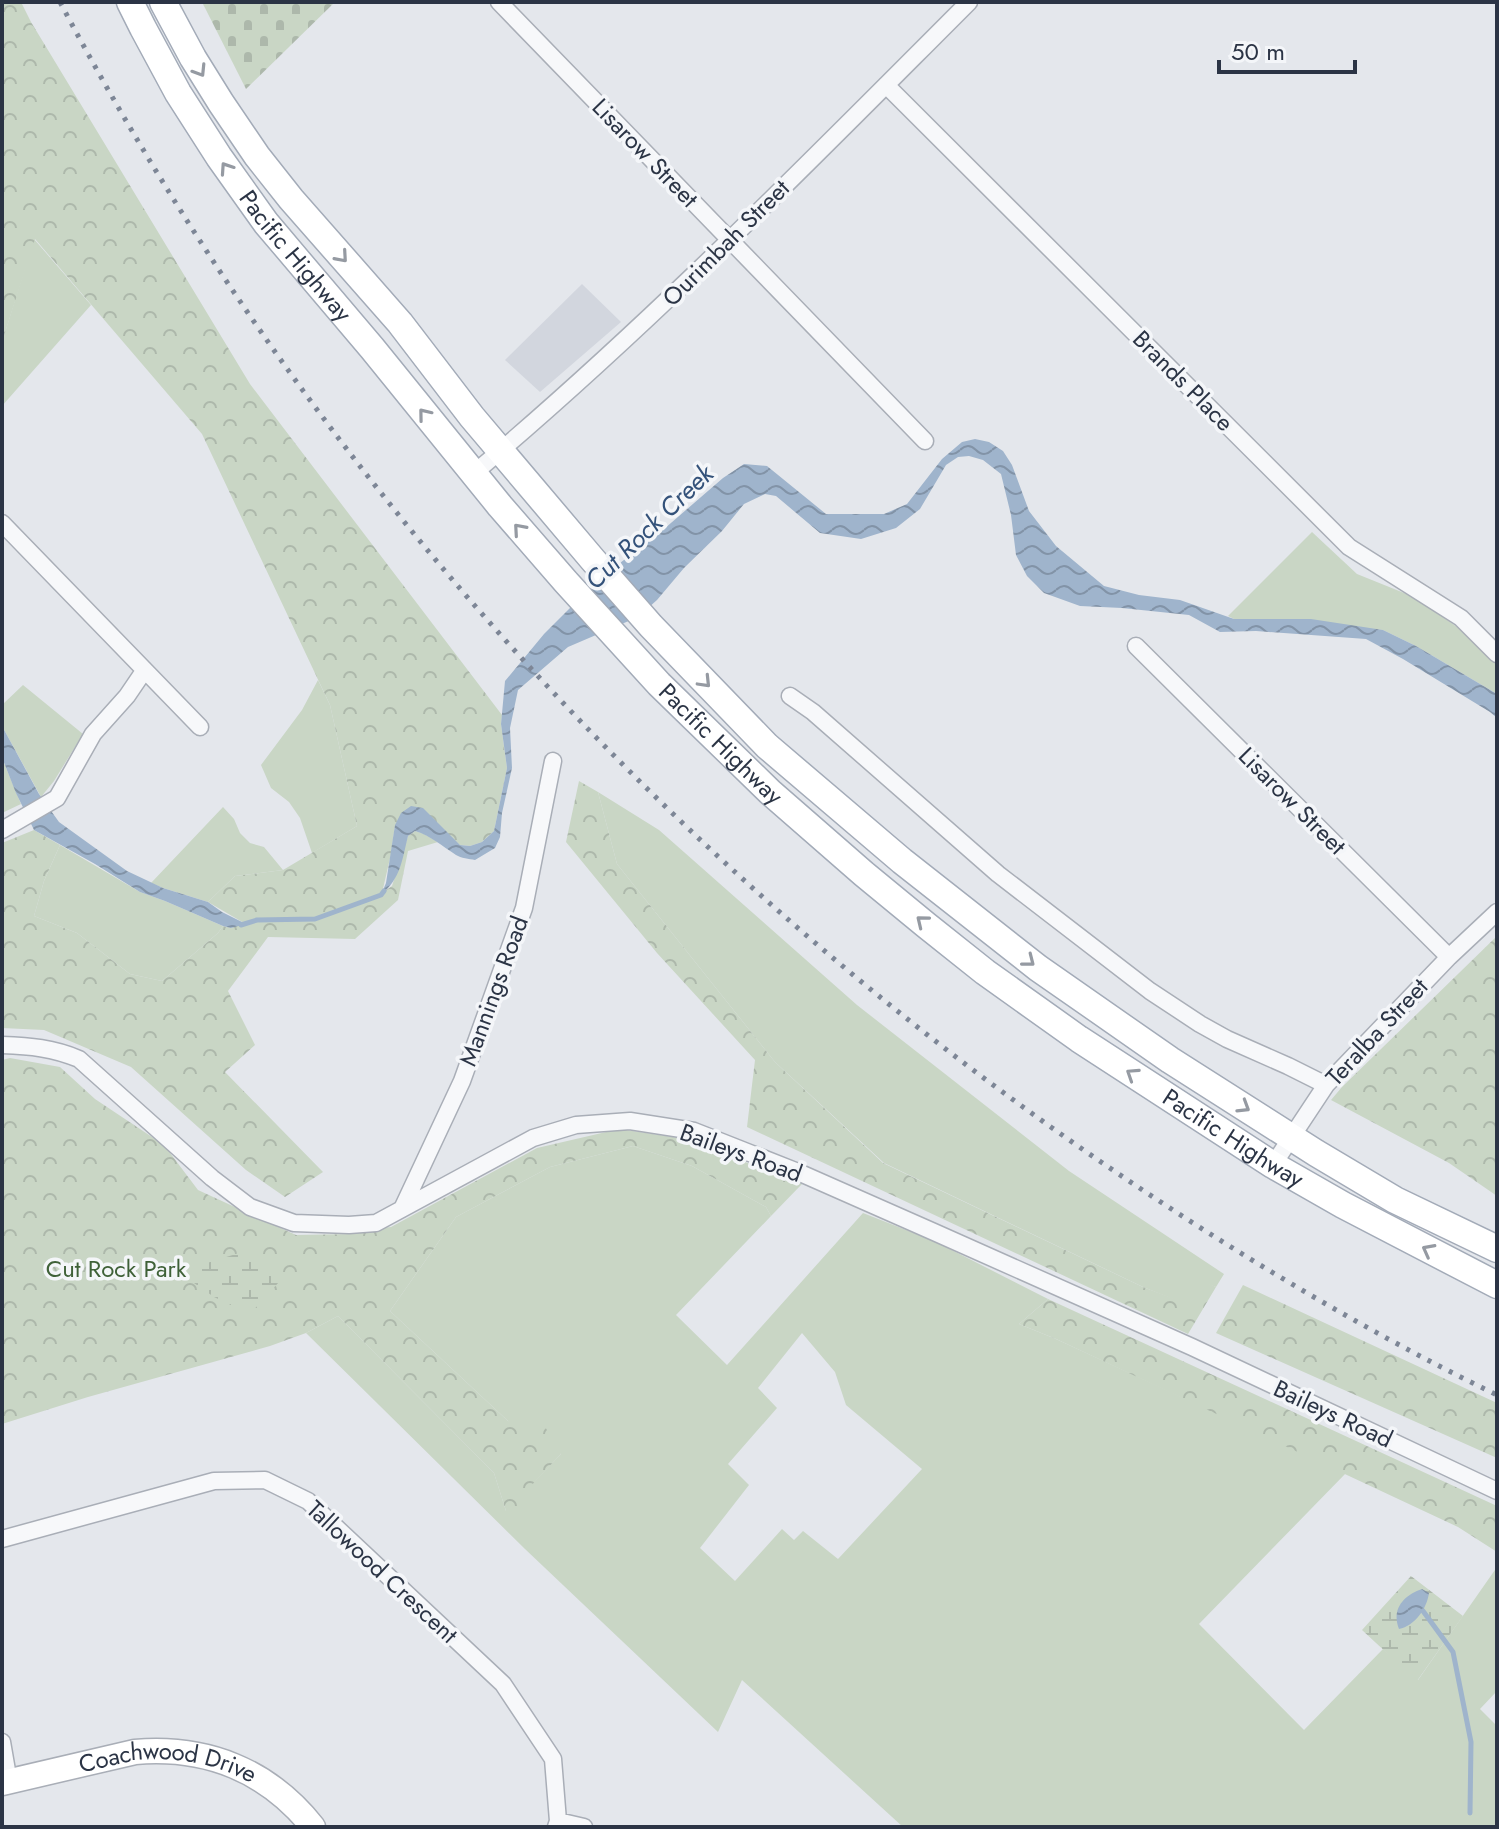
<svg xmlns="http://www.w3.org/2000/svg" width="1499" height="1829" font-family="Jost,sans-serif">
	<defs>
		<pattern id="forest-crowns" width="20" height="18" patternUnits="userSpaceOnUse" patternTransform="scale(2)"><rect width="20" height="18" fill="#c9d6c5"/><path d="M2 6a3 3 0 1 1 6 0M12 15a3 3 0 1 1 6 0" fill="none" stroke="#adb8ab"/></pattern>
		<pattern id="wetland-marsh" width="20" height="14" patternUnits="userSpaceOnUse" patternTransform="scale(2)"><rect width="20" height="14" fill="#c9d6c5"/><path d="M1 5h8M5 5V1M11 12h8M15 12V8" fill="none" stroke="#adb8ab"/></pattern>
		<pattern id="cemetery-stones" width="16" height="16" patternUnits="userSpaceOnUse" patternTransform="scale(2)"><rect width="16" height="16" fill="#c9d6c5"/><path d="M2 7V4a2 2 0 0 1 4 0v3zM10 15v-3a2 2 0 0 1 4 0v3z" fill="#adb8ab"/></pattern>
		<pattern id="water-waves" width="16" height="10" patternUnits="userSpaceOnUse" patternTransform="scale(2)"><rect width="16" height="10" fill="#9fb4cc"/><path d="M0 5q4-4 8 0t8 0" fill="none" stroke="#8293a7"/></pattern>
	</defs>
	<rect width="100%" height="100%" fill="#e4e7ec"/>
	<!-- built -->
	<path fill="#d2d6de" d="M 582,284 L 621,322 L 540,392 L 505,360 Z"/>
	<!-- grass -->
	<path fill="#c9d6c5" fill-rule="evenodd" d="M 34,239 L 91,305 L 2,406 L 2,342 Z
		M 1312,532 L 1357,574 L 1414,597 L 1457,627 L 1497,663 L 1497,694 L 1416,646 L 1383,630 L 1234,619 L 1228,616 Z
		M 318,680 L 330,705 L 357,826 L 312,853 L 300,818 L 289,802 L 271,788 L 261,765 L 302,710 Z
		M 23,685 L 83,734 L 54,781 L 41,797 L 2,726 L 2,705 Z
		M 2,758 L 21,804 L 2,813 Z
		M 598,792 L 659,830 L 857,1005 L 1069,1171 L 1224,1274 L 1216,1287 L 1207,1284 L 1188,1305 L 1143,1287 L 884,1163 L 775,1062 L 617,864 Z
		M 223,807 L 234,819 L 240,833 L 250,843 L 264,847 L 283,870 L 235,876 L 208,902 L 163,888 L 151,883 Z
		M 60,845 L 140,892 L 165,901 L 223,926 L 218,933 L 162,981 L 130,974 L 77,933 L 34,916 L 44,881 Z
		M 633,1146 L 692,1166 L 766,1207 L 771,1216 L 676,1315 L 727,1365 L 863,1213 L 934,1241 L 1048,1299 L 1019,1324 L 1056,1339 L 1346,1473 L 1199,1624 L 1304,1730 L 1383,1649 L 1418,1680 L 1497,1567 L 1497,1691 L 1480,1709 L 1497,1726 L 1497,1827 L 903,1827 L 742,1680 L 718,1732 L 525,1549 L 306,1333 L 338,1316 L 494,1473 L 506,1511 L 561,1454 L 508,1421 L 390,1311 L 456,1217 L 550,1167 ZM 802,1333 L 835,1372 L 846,1405 L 922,1469 L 838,1559 L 803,1531 L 794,1540 L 782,1529 L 735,1581 L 700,1548 L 749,1485 L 728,1464 L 777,1408 L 758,1388 Z"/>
	<!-- forest -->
	<path fill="url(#forest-crowns)" d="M 2,2 L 21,2 L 31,22 L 250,384 L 502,715 L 501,724 L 507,768 L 494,831 L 482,842 L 470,846 L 460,845 L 441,829 L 395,825 L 391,854 L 382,893 L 392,886 L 408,836 L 415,831 L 424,834 L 438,842 L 408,851 L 398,900 L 355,939 L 268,937 L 228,991 L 255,1045 L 225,1072 L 323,1172 L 285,1197 L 246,1170 L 131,1067 L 44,1030 L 2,1028 L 2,843 L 34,830 L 60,845 L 44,881 L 34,916 L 77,933 L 130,974 L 162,981 L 218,933 L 223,926 L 231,928 L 244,923 L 208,902 L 235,876 L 283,870 L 357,826 L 330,705 L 202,434 L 35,239 L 2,342 Z
		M 579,781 L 598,792 L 617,864 L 775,1062 L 883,1163 L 1143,1287 L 1188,1304 L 1207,1283 L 1216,1287 L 1188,1334 L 747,1127 L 755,1060 L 657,953 L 566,842 Z
		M 1497,936 L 1497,1196 L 1449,1163 L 1331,1100 L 1342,1087 Z
		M 10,1058 L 60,1067 L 95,1099 L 164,1145 L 198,1190 L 296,1235 L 351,1234 L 363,1230 L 391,1227 L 537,1148 L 619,1129 L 686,1139 L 802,1184 L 771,1216 L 766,1207 L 692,1166 L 633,1146 L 550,1167 L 456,1217 L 390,1311 L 508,1421 L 544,1425 L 561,1454 L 528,1489 L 522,1516 L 506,1511 L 494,1473 L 338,1316 L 306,1333 L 270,1346 L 88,1397 L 2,1424 L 2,1060 Z
		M 1243,1285 L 1497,1403 L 1497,1458 L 1216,1333 Z
		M 1048,1299 L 1497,1506 L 1497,1552 L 1458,1527 L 1056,1339 L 1019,1324 Z"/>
	<!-- wetland -->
	<path fill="url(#wetland-marsh)" d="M 239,1253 L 279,1282 L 250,1314 L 214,1297 L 194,1283 L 191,1268 Z
		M 1411,1576 L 1463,1616 L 1417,1681 L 1362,1630 Z"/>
	<!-- cemetery -->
	<path fill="url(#cemetery-stones)" d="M 202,2 L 335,2 L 246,89 Z"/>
	<!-- water -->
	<path fill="url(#water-waves)" d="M 975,439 L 989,442 L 1003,451 L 1012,465 L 1029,511 L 1056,546 L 1104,586 L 1139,595 L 1180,600 L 1234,619 L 1311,619 L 1383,630 L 1416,646 L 1497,694 L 1497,718 L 1490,712 L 1403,659 L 1366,639 L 1256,631 L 1220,632 L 1189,615 L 1122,608 L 1080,606 L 1044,593 L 1027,576 L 1016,555 L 1011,515 L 1001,474 L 983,460 L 969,456 L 958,457 L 946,465 L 920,509 L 896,528 L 861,539 L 820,533 L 776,496 L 765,494 L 744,504 L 722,531 L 684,568 L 657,600 L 638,617 L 568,647 L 518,690 L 510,728 L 512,768 L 502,813 L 500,837 L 495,848 L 475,860 C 469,859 461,858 456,855 C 442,846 431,836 415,831 L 408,836 C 402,860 401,878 381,895 L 386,883 L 395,825 L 401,813 L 411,806 L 423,808 L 460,845 L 470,846 L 482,842 L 494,831 L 507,768 L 501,724 L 505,681 L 544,634 L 598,580 L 664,529 L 723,478 L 744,464 L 767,466 L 826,514 L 884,514 L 907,504 L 942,459 L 962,442 Z
		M 2,726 L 39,794 L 59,822 L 127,871 L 163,888 L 208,902 L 222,912 L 246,924 L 231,928 L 223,926 L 165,901 L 140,892 L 95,864 L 34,830 L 16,793 L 3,760 Z
		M 1422,1589 L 1429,1593 C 1427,1608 1415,1626 1399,1629 C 1391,1609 1404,1595 1422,1589 Z"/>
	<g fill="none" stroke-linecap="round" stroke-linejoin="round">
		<!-- stream -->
		<path stroke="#9fb4cc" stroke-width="5" d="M 241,925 L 257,920 L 315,919 L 381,895 L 384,891
			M 1423,1611 L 1453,1652 L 1471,1742 L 1470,1813"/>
		<!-- street casing -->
		<g stroke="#a9aeb7" stroke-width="19">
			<path id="street" d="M 499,2 L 925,441
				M 886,85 L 1349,547 L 1461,618 L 1497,654
				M 473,474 C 648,327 808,163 969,2
				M 2,523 L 200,727
				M 1136,646 L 1449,957
				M 790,696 L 813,712 L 998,874 L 1150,991 L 1200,1024 L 1227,1039 L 1288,1066 L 1326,1085
				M 2,830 L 57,798 L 93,734 L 127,696 L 144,671
				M 2,1045 C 30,1046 53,1048 79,1059 L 212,1178 L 250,1207 L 294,1223 L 349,1225 L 376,1223 L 533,1138 L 576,1125 L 630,1121 L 694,1131 L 798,1172 L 934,1232 L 1192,1347 L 1497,1491
				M 1273,1165 L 1326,1085 L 1449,957 L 1497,912
				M 402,1209 L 462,1081 L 524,908 L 553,761
				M 2,1539 L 214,1481 L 265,1480 L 308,1501 L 503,1684 L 553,1759 L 558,1821 L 556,1827
				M 2,1742 L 9,1782
				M 558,1821 L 584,1827"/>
		</g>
		<!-- secondary casing -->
		<g stroke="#a9aeb7" stroke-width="27">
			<g id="secondary">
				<path id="s1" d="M 2,1783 L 135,1752 C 206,1746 268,1770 313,1827"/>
			</g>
		</g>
		<!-- primary casing -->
		<g stroke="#a3abb8" stroke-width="29">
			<g id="primary">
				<path id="s2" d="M 130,2 L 143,28 L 178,93 L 219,157 L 266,223 L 372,348 L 500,506 L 566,582 L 659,684 L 770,792 L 864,874 L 926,925 L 985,972 L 1079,1039 L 1273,1165 L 1343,1205 L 1497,1285"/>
				<path d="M 163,2 L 193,58 L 221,103 L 257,156 L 291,199 L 400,323 L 472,417 L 593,560 L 651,626 L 767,746 L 902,861 L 1038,968 L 1170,1060 L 1316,1153 L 1395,1200 L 1497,1249"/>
			</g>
		</g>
		<!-- street -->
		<use href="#street" stroke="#f7f8fa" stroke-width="16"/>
		<!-- secondary -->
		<use href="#secondary" stroke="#fff" stroke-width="24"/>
		<!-- primary -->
		<use href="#primary" stroke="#fff" stroke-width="26"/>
		<!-- rail -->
		<path stroke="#7d8696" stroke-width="5" stroke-dasharray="4 8" stroke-linecap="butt" d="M 60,2 C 306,468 667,865 1101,1162 C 1227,1248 1359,1328 1497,1395"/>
	</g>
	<!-- one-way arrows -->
	<defs><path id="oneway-chevron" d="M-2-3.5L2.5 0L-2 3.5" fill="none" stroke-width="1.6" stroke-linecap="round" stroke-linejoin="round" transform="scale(2)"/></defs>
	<g stroke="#959aa2">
		<use href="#oneway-chevron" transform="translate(200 71) rotate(58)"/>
		<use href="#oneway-chevron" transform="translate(226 168) rotate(-124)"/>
		<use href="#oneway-chevron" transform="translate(342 257) rotate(49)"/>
		<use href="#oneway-chevron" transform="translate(424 414) rotate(-129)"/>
		<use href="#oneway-chevron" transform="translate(519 529) rotate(-131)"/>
		<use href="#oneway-chevron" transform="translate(705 682) rotate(46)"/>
		<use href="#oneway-chevron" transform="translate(922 921) rotate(-141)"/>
		<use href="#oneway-chevron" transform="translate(1029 961) rotate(38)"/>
		<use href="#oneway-chevron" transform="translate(1132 1074) rotate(-147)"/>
		<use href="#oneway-chevron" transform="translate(1244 1107) rotate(32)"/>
		<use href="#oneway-chevron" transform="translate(1428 1250) rotate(-152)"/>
	</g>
	<g text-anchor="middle" stroke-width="7" stroke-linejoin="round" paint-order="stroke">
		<!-- street labels -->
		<g font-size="24" fill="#2b3445" stroke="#f4f6f9">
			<text transform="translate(645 153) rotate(46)" y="8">Lisarow Street</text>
			<text transform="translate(726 243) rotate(-45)" y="8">Ourimbah Street</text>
			<text dy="8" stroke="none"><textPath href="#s2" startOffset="304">Pacific Highway</textPath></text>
			<text transform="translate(1183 381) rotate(45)" y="8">Brands Place</text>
			<text dy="8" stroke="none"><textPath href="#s2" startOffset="952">Pacific Highway</textPath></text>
			<text transform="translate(1292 801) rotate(45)" y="8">Lisarow Street</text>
			<text transform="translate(494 991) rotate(-70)" y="8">Mannings Road</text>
			<text transform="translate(1377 1032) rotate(-47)" y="8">Teralba Street</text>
			<text dy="8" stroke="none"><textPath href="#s2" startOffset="1600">Pacific Highway</textPath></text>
			<text transform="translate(741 1153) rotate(20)" y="8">Baileys Road</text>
			<text transform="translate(1333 1414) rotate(25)" y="8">Baileys Road</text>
			<text transform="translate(382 1572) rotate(43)" y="8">Tallowood Crescent</text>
			<text dy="8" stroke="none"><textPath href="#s1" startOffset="170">Coachwood Drive</textPath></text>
		</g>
		<!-- park labels -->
		<g font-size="24" fill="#3f6138" stroke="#f4f6f9">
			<text x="116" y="1277">Cut Rock Park</text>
		</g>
		<!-- water labels -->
		<g font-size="26" font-style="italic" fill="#34527a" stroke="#f4f6f9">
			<text transform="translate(649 527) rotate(-44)" y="9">Cut Rock Creek</text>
		</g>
	</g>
	<!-- border -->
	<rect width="1499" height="1829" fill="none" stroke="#2b3445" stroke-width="8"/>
	<!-- scale -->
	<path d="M1219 60v12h136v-12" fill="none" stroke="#2b3445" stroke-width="4"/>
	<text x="1231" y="60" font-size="24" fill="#2b3445" stroke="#f4f6f9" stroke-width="6" paint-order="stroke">50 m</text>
</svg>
